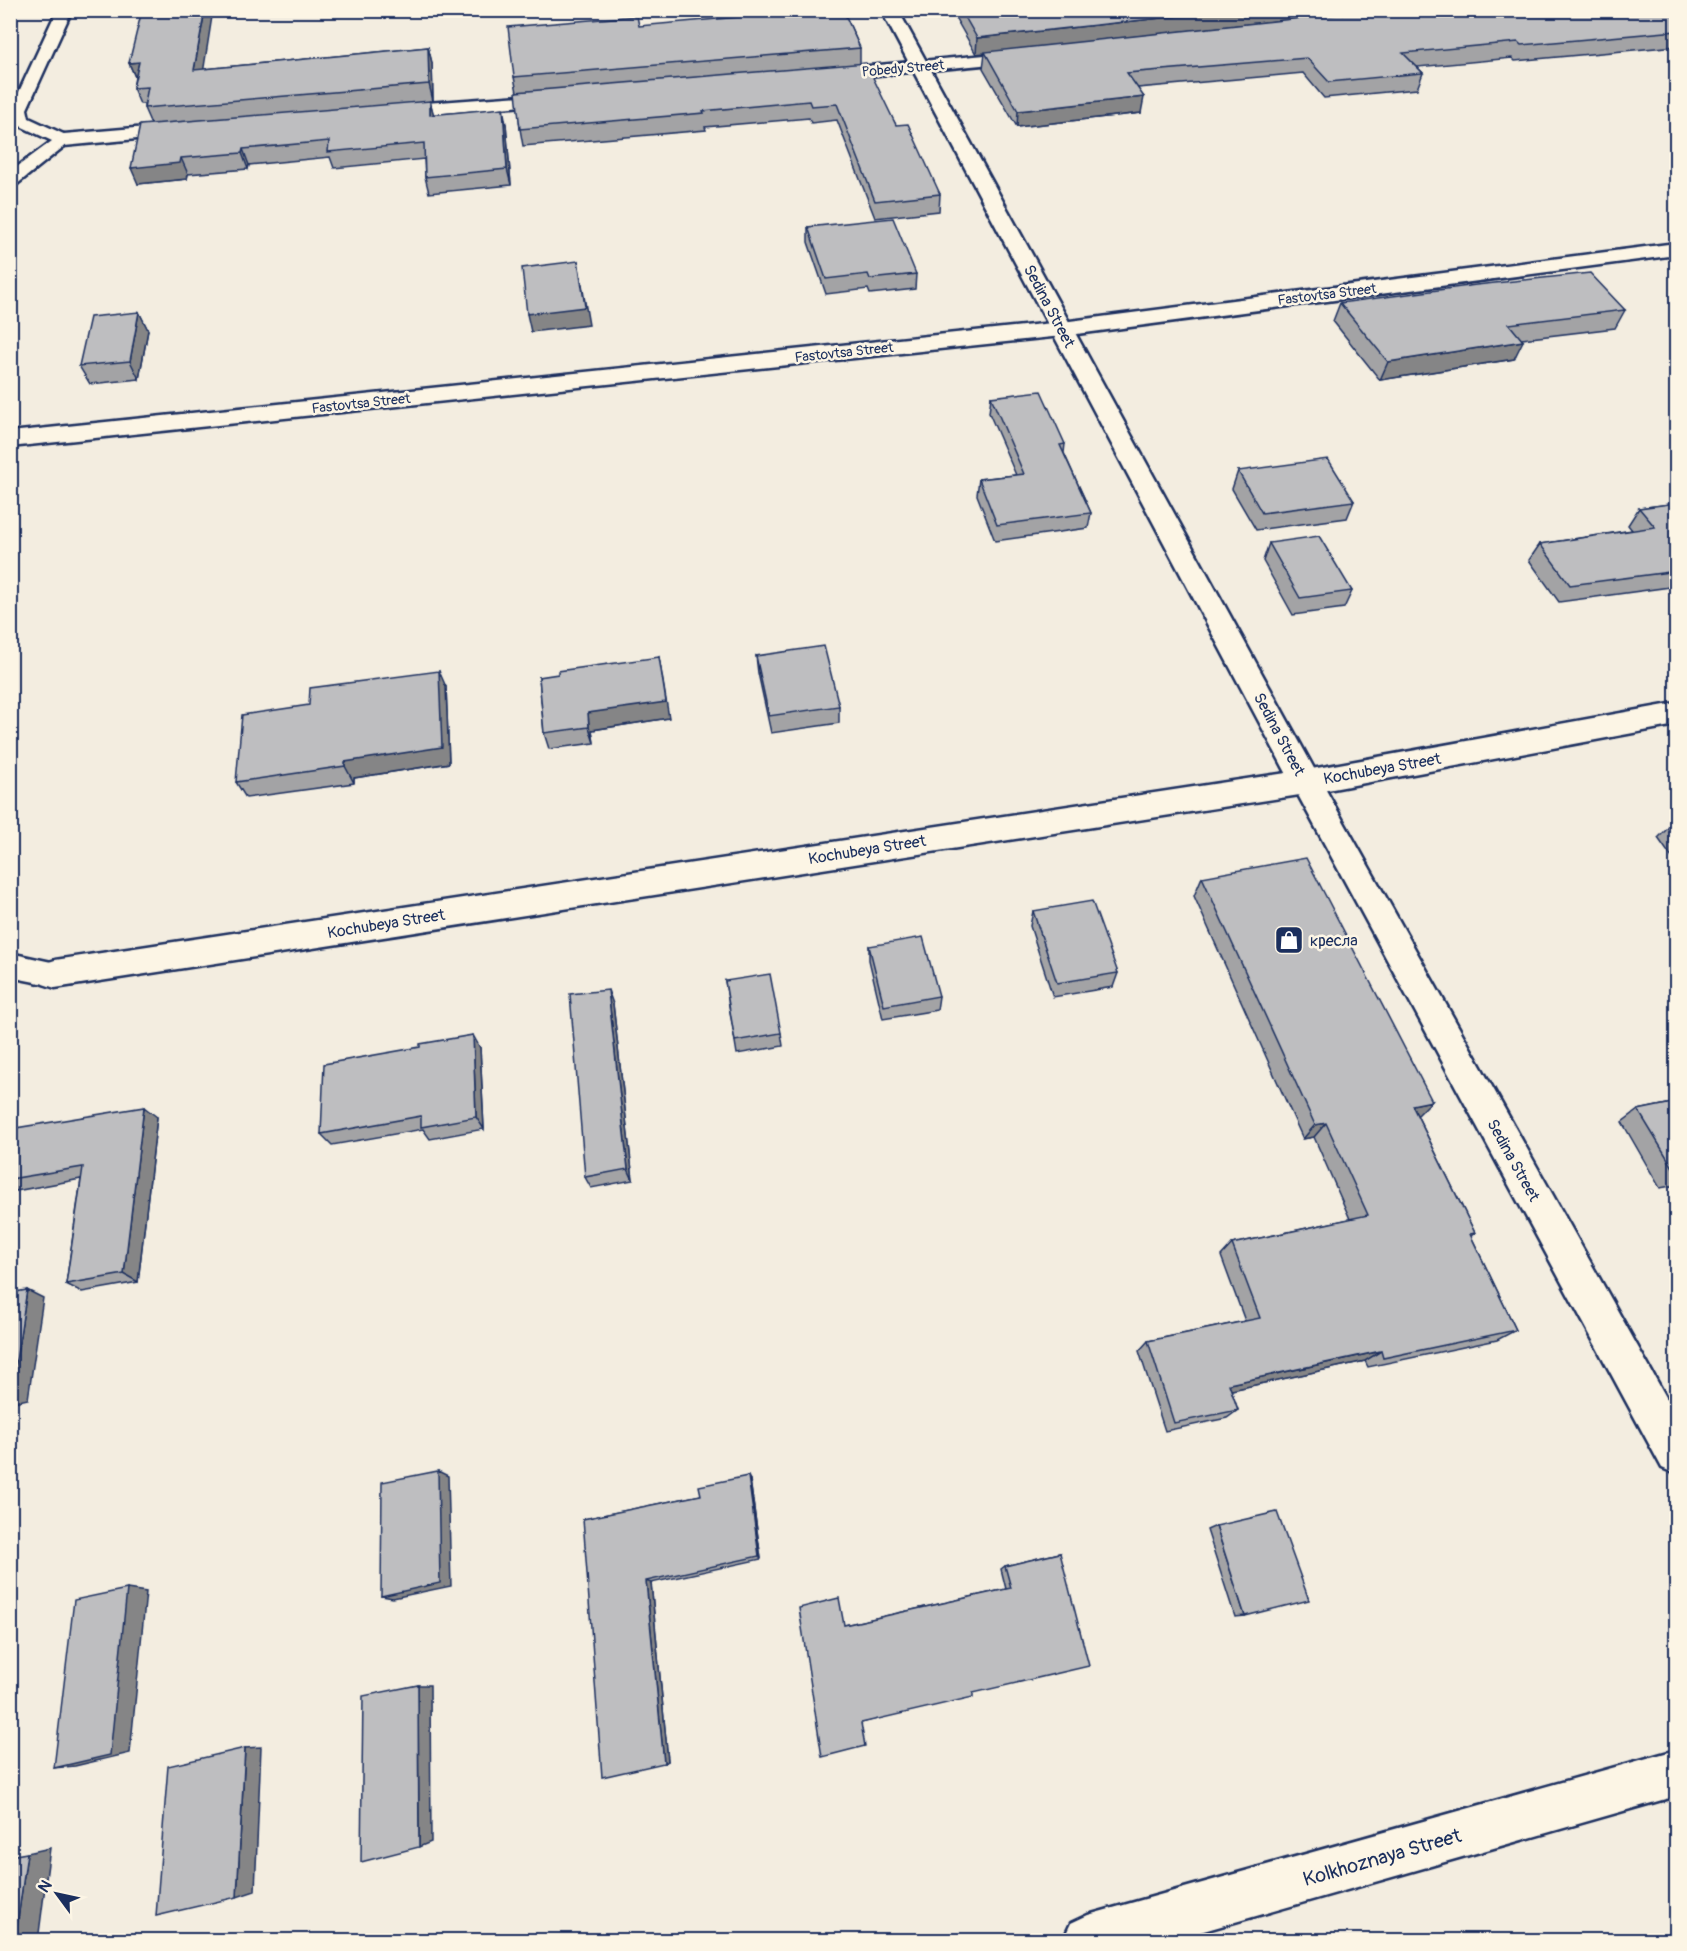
<svg xmlns="http://www.w3.org/2000/svg" width="1687" height="1951" font-family="Pangolin,sans-serif">
	<rect width="100%" height="100%" fill="#f3ede0"/>
	<filter id="ink" filterUnits="userSpaceOnUse"><feTurbulence type="fractalNoise" baseFrequency=".0167" numOctaves="2"/><feDisplacementMap in="SourceGraphic" scale="12" xChannelSelector="R" yChannelSelector="G"/><feConvolveMatrix kernelMatrix="1 2 1 2 8 2 1 2 1" color-interpolation-filters="sRGB"/></filter>
	<g filter="url(#ink)">
		<g fill="none" stroke-linecap="round" stroke-linejoin="round">
			<!-- lane casing -->
			<g stroke="#1b2f5e" stroke-width="5">
				<path id="lane" d="M 57,10 L 72,10 L 27,109 L 29,118 L 70,137 L 72,140 L 16,185 L 10,186 L 10,172 L 52,141 L 16,124 L 11,109 Z
					M 10,953 L 65,965 L 69,974 L 65,983 L 55,986 L 10,977 Z"/>
			</g>
			<!-- street casing -->
			<g stroke="#1b2f5e" stroke-width="5">
				<path id="street" d="M 1028,51 L 1034,52 L 1037,56 L 1034,60 L 826,80 L 820,79 L 817,75 L 820,71 L 826,70 Z
					M 562,93 L 568,94 L 571,98 L 568,102 L 386,118 L 379,116 L 377,112 L 379,108 L 386,106 Z
					M 182,124 L 189,126 L 191,130 L 189,134 L 64,146 L 57,144 L 54,140 L 57,136 L 64,134 Z
					M 1676,243 L 1676,255 L 1062,336 L 10,447 L 10,432 L 1062,322 Z
					M 1676,703 L 1676,725 L 1306,794 L 55,988 L 43,984 L 39,974 L 43,964 L 55,960 L 1306,770 Z
					M 1676,1750 L 1676,1796 L 1172,1940 L 1063,1940 L 1071,1923 L 1088,1915 Z"/>
			</g>
			<!-- secondary casing -->
			<g stroke="#1b2f5e" stroke-width="5">
				<path id="secondary" d="M 881,10 L 898,10 L 1317,774 L 1676,1415 L 1676,1474 L 1662,1468 L 1291,782 Z"/>
			</g>
			<!-- lane -->
			<use href="#lane" fill="#fcf5e5" fill-rule="evenodd"/>
			<!-- street -->
			<use href="#street" fill="#fcf5e5" fill-rule="evenodd"/>
			<!-- secondary -->
			<use href="#secondary" fill="#fcf5e5" fill-rule="evenodd"/>
		</g>
		<!-- wall -->
		<path fill="#a3a3a5" stroke="#1b2f5e" stroke-width="1.5" d="M 734,10 L 843,10 L 860,48 L 860,63 L 896,125 L 940,194 L 939,211 L 875,218 L 837,120 L 811,123 L 809,118 L 705,127 L 706,130 L 523,146 L 520,129 L 517,92 L 514,77 L 735,17 Z
			M 951,10 L 1677,10 L 1677,46 L 1515,61 L 1512,58 L 1417,67 L 1423,73 L 1417,89 L 1324,98 L 1303,73 L 1138,88 L 1141,113 L 1017,127 L 983,68 L 985,53 L 976,54 Z
			M 428,47 L 432,63 L 433,101 L 430,101 L 433,114 L 506,124 L 511,185 L 429,193 L 425,177 L 424,159 L 334,168 L 330,157 L 249,165 L 248,169 L 188,174 L 187,179 L 138,184 L 151,124 L 144,108 L 144,104 L 140,104 L 133,88 L 135,77 L 129,63 L 204,69 Z
			M 808,227 L 916,274 L 915,289 L 870,294 L 868,289 L 826,294 L 808,242 Z
			M 1340,303 L 1625,310 L 1615,328 L 1522,339 L 1514,359 L 1380,380 L 1333,321 Z
			M 139,312 L 148,330 L 139,379 L 90,384 L 79,366 Z
			M 991,397 L 1065,444 L 1064,453 L 1091,513 L 1088,528 L 995,541 L 977,495 L 979,479 L 1016,475 L 989,413 Z
			M 1238,471 L 1354,501 L 1347,518 L 1256,530 L 1232,489 Z
			M 1677,503 L 1677,586 L 1559,602 L 1529,560 L 1540,544 L 1632,530 L 1628,525 L 1639,508 Z
			M 1269,543 L 1352,591 L 1344,608 L 1293,615 L 1263,561 Z
			M 756,656 L 839,706 L 839,723 L 771,733 L 758,673 Z
			M 539,677 L 669,718 L 592,730 L 594,743 L 549,749 L 544,733 Z
			M 446,687 L 449,763 L 354,778 L 354,783 L 246,798 L 236,782 Z
			M 1677,822 L 1677,865 L 1658,838 L 1673,823 Z
			M 1202,877 L 1417,1115 L 1475,1233 L 1471,1236 L 1516,1330 L 1497,1340 L 1368,1367 L 1365,1361 L 1231,1390 L 1238,1410 L 1227,1418 L 1165,1431 L 1139,1351 L 1148,1341 L 1245,1321 L 1221,1256 L 1232,1244 L 1350,1219 L 1314,1137 L 1303,1139 L 1194,896 Z
			M 1033,911 L 1118,973 L 1113,987 L 1053,997 L 1030,926 Z
			M 869,946 L 939,996 L 937,1010 L 883,1019 L 869,960 Z
			M 725,981 L 781,1033 L 783,1046 L 737,1054 Z
			M 613,1004 L 633,1180 L 591,1188 L 585,1177 Z
			M 480,1048 L 484,1129 L 430,1139 L 423,1129 L 332,1145 L 321,1134 Z
			M 1677,1102 L 1677,1185 L 1660,1188 L 1622,1122 L 1638,1110 Z
			M 157,1117 L 138,1282 L 82,1292 L 66,1284 L 81,1179 L 10,1192 L 10,1129 Z
			M 750,1480 L 761,1559 L 651,1583 L 668,1761 L 664,1763 L 583,1519 L 701,1495 Z
			M 1216,1526 L 1245,1616 L 1235,1617 L 1207,1530 Z
			M 1060,1553 L 973,1693 L 861,1723 L 844,1625 L 1006,1589 L 1001,1569 L 1005,1566 Z"/>
		<!-- shaded-wall -->
		<path fill="#858586" stroke="#1b2f5e" stroke-width="1.5" d="M 205,10 L 213,10 L 201,86 L 194,70 Z
			M 1235,10 L 1377,10 L 976,54 L 977,38 Z
			M 428,47 L 432,63 L 433,101 L 429,84 Z
			M 139,62 L 136,79 L 129,63 Z
			M 1144,97 L 1141,113 L 1017,127 L 1018,111 Z
			M 430,101 L 434,116 L 430,115 Z
			M 503,108 L 506,124 L 511,185 L 507,169 Z
			M 243,149 L 249,165 L 248,169 L 242,153 Z
			M 181,158 L 188,174 L 187,179 L 138,184 L 131,168 Z
			M 578,261 L 589,325 L 531,332 L 527,314 Z
			M 139,312 L 148,330 L 139,379 L 130,361 Z
			M 1523,341 L 1514,359 L 1380,380 L 1388,362 Z
			M 659,657 L 669,718 L 592,730 L 594,743 L 589,727 L 588,713 Z
			M 439,671 L 446,687 L 449,763 L 354,778 L 354,783 L 345,766 L 345,762 Z
			M 608,990 L 613,1004 L 633,1180 L 628,1169 Z
			M 473,1035 L 480,1048 L 484,1129 L 476,1117 Z
			M 1432,1101 L 1417,1116 L 1412,1105 Z
			M 144,1107 L 157,1117 L 138,1282 L 124,1274 Z
			M 1326,1123 L 1314,1137 L 1303,1139 L 1315,1125 Z
			M 27,1290 L 43,1298 L 28,1399 L 10,1403 L 11,1393 Z
			M 1381,1351 L 1365,1361 L 1218,1393 L 1229,1384 Z
			M 438,1471 L 448,1476 L 451,1586 L 393,1598 L 381,1596 Z
			M 748,1476 L 750,1480 L 761,1559 L 759,1556 Z
			M 646,1581 L 651,1583 L 668,1761 L 664,1763 Z
			M 127,1589 L 146,1592 L 130,1753 L 75,1766 L 54,1768 Z
			M 418,1685 L 430,1685 L 431,1842 L 419,1847 Z
			M 261,1747 L 255,1891 L 237,1897 L 245,1748 Z
			M 50,1848 L 38,1941 L 15,1941 L 27,1853 Z"/>
		<!-- building -->
		<path fill="#bebec0" stroke="#1b2f5e" stroke-width="1.5" d="M 142,10 L 205,10 L 194,70 L 428,47 L 429,84 L 144,108 L 148,87 L 133,88 L 139,62 L 129,63 Z
			M 737,10 L 843,10 L 860,48 L 514,77 L 508,27 L 637,16 L 639,26 L 739,17 Z
			M 961,10 L 1235,10 L 977,38 Z
			M 1376,10 L 1677,10 L 1677,31 L 1521,45 L 1518,42 L 1403,53 L 1423,73 L 1329,82 L 1307,58 L 1127,73 L 1144,97 L 1018,111 L 985,52 Z
			M 866,63 L 896,125 L 908,124 L 940,194 L 875,201 L 837,104 L 811,106 L 809,101 L 703,111 L 704,113 L 520,129 L 516,92 Z
			M 430,101 L 430,115 L 503,108 L 507,169 L 425,177 L 424,143 L 328,152 L 329,141 L 243,149 L 242,153 L 181,158 L 180,163 L 131,168 L 140,125 Z
			M 893,218 L 916,274 L 870,279 L 868,274 L 826,279 L 808,227 Z
			M 578,261 L 585,307 L 527,314 L 522,268 Z
			M 1590,273 L 1625,310 L 1509,324 L 1523,341 L 1388,362 L 1340,303 L 1476,285 Z
			M 139,312 L 130,361 L 79,366 L 90,317 Z
			M 1041,391 L 1065,444 L 1060,445 L 1091,513 L 997,525 L 979,479 L 1024,474 L 991,397 Z
			M 1328,459 L 1354,501 L 1262,513 L 1238,471 Z
			M 1677,503 L 1677,571 L 1570,585 L 1540,544 L 1655,527 L 1639,508 Z
			M 1319,536 L 1352,591 L 1300,598 L 1269,543 Z
			M 824,646 L 839,706 L 769,716 L 756,656 Z
			M 659,657 L 666,702 L 588,713 L 589,727 L 544,733 L 539,677 L 558,674 L 558,671 Z
			M 439,671 L 442,747 L 345,762 L 345,766 L 236,782 L 242,715 L 309,705 L 310,688 Z
			M 1306,858 L 1432,1101 L 1412,1105 L 1475,1233 L 1470,1234 L 1516,1330 L 1383,1358 L 1381,1351 L 1229,1384 L 1238,1410 L 1174,1423 L 1148,1341 L 1260,1318 L 1232,1244 L 1368,1215 L 1326,1123 L 1315,1125 L 1202,877 Z
			M 1092,901 L 1118,973 L 1057,983 L 1033,911 Z
			M 923,937 L 939,996 L 884,1006 L 869,946 Z
			M 770,974 L 781,1033 L 735,1041 L 725,981 Z
			M 608,990 L 628,1169 L 585,1177 L 570,994 Z
			M 473,1035 L 476,1117 L 421,1127 L 421,1116 L 321,1134 L 324,1064 L 420,1047 L 420,1044 Z
			M 1677,1102 L 1677,1174 L 1638,1110 Z
			M 144,1107 L 124,1274 L 66,1284 L 83,1167 L 10,1179 L 10,1129 Z
			M 27,1290 L 11,1393 L 10,1393 L 10,1293 Z
			M 438,1471 L 440,1583 L 381,1596 L 382,1482 Z
			M 748,1476 L 759,1556 L 646,1581 L 664,1763 L 602,1777 L 583,1519 L 701,1495 L 699,1486 Z
			M 1277,1512 L 1309,1600 L 1245,1616 L 1216,1526 Z
			M 1060,1553 L 1089,1666 L 973,1693 L 973,1697 L 861,1723 L 865,1746 L 822,1757 L 799,1608 L 839,1598 L 844,1625 L 1011,1588 L 1005,1566 Z
			M 127,1589 L 110,1755 L 54,1768 L 74,1600 Z
			M 418,1685 L 419,1847 L 361,1862 L 363,1696 Z
			M 245,1748 L 237,1897 L 156,1916 L 168,1766 Z
			M 27,1853 L 15,1941 L 10,1941 L 10,1856 Z"/>
	</g>
	<!-- icons -->
	<defs>
		<g id="shop-square" transform="scale(1.5)"><rect x="-9" y="-9" width="18" height="18" rx="4" fill="#1b2f5e" stroke="#fcf5e5"/><path d="M-5-2.5h2.3a2.7 3.5 0 0 1 5.4 0H5L5.5 6h-11ZM-1.5-2.5h3a1.5 2.3 0 0 0-3 0Z" fill="#fff"/></g>
	</defs>
	<g fill-rule="evenodd">
		<use href="#shop-square" x="1289" y="940"/>
	</g>
	<g text-anchor="middle" stroke-width="5" stroke-linejoin="round" paint-order="stroke">
		<!-- far-street labels -->
		<g font-size="14" fill="#1b2f5e" stroke="#fcf5e5">
			<text transform="translate(903 68) rotate(-5)" y="5">Pobedy Street</text>
			<text transform="translate(1327 294) rotate(-7)" y="5">Fastovtsa Street</text>
			<text transform="translate(844 352) rotate(-6)" y="5">Fastovtsa Street</text>
			<text transform="translate(361 403) rotate(-6)" y="5">Fastovtsa Street</text>
		</g>
		<!-- street labels -->
		<g font-size="16" fill="#1b2f5e" stroke="#fcf5e5">
			<text transform="translate(1050 306) rotate(62)" y="6">Sedina Street</text>
			<text transform="translate(1280 734) rotate(62)" y="6">Sedina Street</text>
			<text transform="translate(1382 768) rotate(-10)" y="6">Kochubeya Street</text>
			<text transform="translate(867 849) rotate(-9)" y="6">Kochubeya Street</text>
			<text transform="translate(386 923) rotate(-9)" y="6">Kochubeya Street</text>
			<text transform="translate(1514 1160) rotate(61)" y="6">Sedina Street</text>
		</g>
		<!-- poi labels -->
		<g font-size="16" fill="#1b2f5e" stroke="#fcf5e5" text-anchor="start">
			<text x="1310" y="946">кресла</text>
		</g>
		<!-- near-street labels -->
		<g font-size="20" fill="#1b2f5e" stroke="#fcf5e5">
			<text transform="translate(1382 1857) rotate(-16)" y="7">Kolkhoznaya Street</text>
		</g>
	</g>
	<!-- margin -->
	<rect width="1687" height="1951" fill="none" stroke="#fcf5e5" stroke-width="36"/>
	<rect x="18" y="18" width="1651" height="1915" fill="none" stroke="#1b2f5e" stroke-width="2" filter="url(#ink)"/>
	<!-- north arrow -->
	<g transform="translate(57 1894) rotate(303)" stroke="#fcf5e5" stroke-width="4.5" paint-order="stroke">
	<path d="M0-4.5L10 22L0 15L-10 22Z" fill="#1b2f5e"/>
	<text y="-9" font-size="16" font-weight="bold" text-anchor="middle" fill="#1b2f5e">N</text>
	</g>
</svg>
